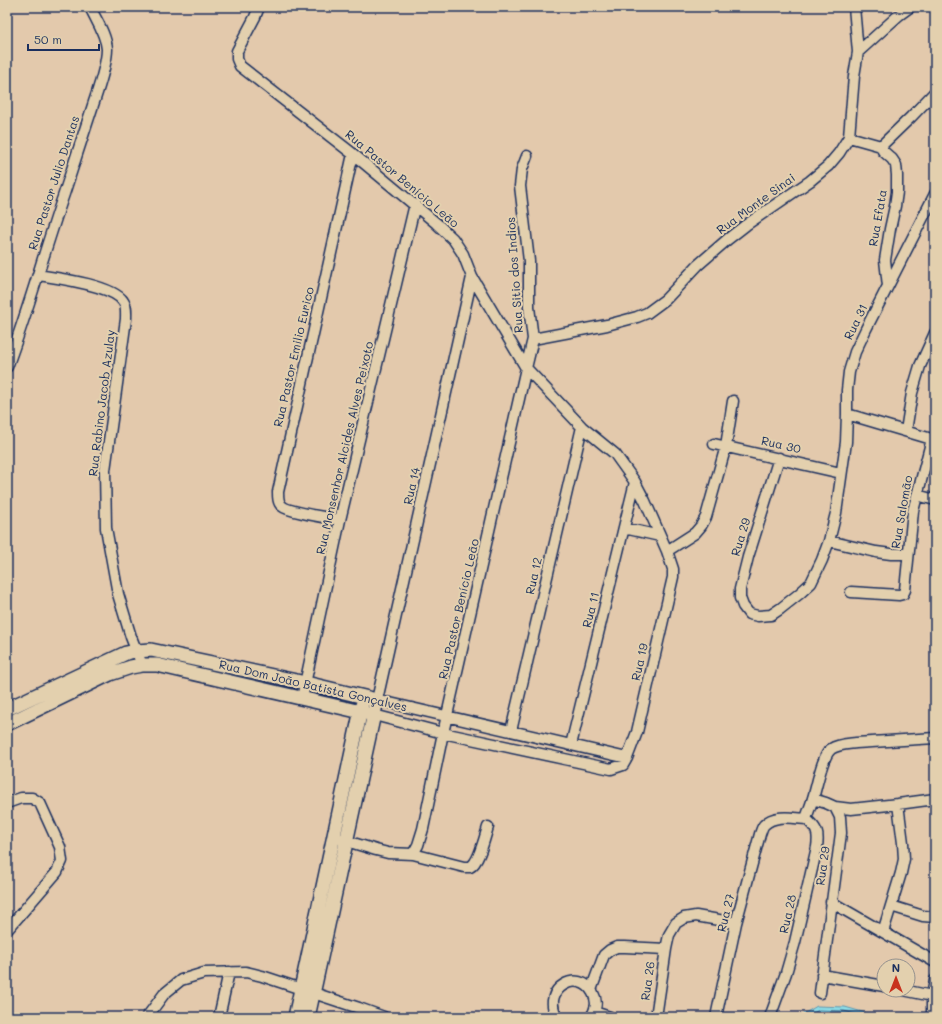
<svg xmlns="http://www.w3.org/2000/svg" width="942" height="1024" font-family="Mali,sans-serif">
	<rect width="100%" height="100%" fill="#e3c9ac"/>
	<filter id="ink" filterUnits="userSpaceOnUse"><feTurbulence type="fractalNoise" baseFrequency=".025" numOctaves="2"/><feDisplacementMap in="SourceGraphic" scale="8" xChannelSelector="R" yChannelSelector="G"/><feConvolveMatrix kernelMatrix="1 2 1 2 8 2 1 2 1" color-interpolation-filters="sRGB"/></filter>
	<g filter="url(#ink)">
		<!-- water -->
		<path fill="#8cdce6" stroke="#5f97b0" d="M 817,1006 L 845,1007 L 866,1013 L 890,1017 L 798,1017 Z"/>
		<g fill="none" stroke-linecap="round" stroke-linejoin="round">
			<!-- shore -->
			<path stroke="#487494" stroke-width="1" d="M 806,1017 L 819,1010 L 844,1011 L 866,1017"/>
			<!-- minor casing -->
			<g stroke="#1b2f5e" stroke-width="13">
				<path id="minor" d="M 259,7 L 255,17 L 237,51 L 237,59 L 240,66 L 353,154 L 436,223 L 453,239 L 463,254 L 472,277 L 526,368 L 443,733 L 423,829 L 418,845 L 413,854 L 388,853 L 376,850 L 340,839
					M 854,7 L 858,52
					M 849,137 L 881,146 L 883,151 L 892,159 L 896,165 L 897,175 L 897,192 L 895,206 L 890,229 L 885,260 L 888,286
					M 881,146 L 911,117 L 935,92
					M 38,275 C 57,278 112,285 123,301 C 127,306 126,313 126,319 L 105,470 L 106,528 L 118,594 L 131,637 L 142,665
					M 472,277 L 377,700 L 627,758
					M 533,339 L 607,325 L 637,317 L 647,313 L 666,299 L 698,265 L 728,239 L 746,225 L 810,181 L 828,166 L 839,153 L 849,137 L 854,76 L 858,52 L 899,15 L 910,7
					M 7,367 C 28,311 44,252 64,194 C 74,163 84,133 94,102 C 99,87 107,64 107,49 C 106,34 96,20 90,7
					M 847,414 L 935,440
					M 906,431 L 912,393 L 920,366 L 935,333
					M 714,444 L 841,473
					M 779,458 L 748,557 L 740,589 L 740,598 L 743,606 L 749,614 L 758,616 L 771,615 L 780,609 L 799,594 L 811,583 L 822,560 L 829,541 L 836,513 L 846,442 L 847,414 L 847,390 L 849,372 L 855,352 L 866,329 L 935,194
					M 917,495 L 935,500
					M 340,520 C 330,518 288,512 282,506 C 278,503 278,497 278,492 L 353,154
					M 624,528 L 660,536
					M 829,541 L 876,552 L 891,554 L 908,554
					M 667,551 L 695,533 L 701,526 L 706,517 L 726,446 L 733,401
					M 851,592 L 899,595 L 903,594 L 905,590 L 913,511 L 932,439
					M 302,698 L 340,520 L 415,204
					M 374,715 L 443,733 L 611,769 L 623,765 L 627,758 L 637,732 L 670,590 L 673,577 L 673,569 L 667,551 L 645,501 L 635,482 L 615,454 L 582,427 L 526,368 L 533,339 L 529,307 L 529,261 L 520,186 L 522,169 L 527,156
					M 511,731 L 582,427
					M 571,745 L 635,482
					M 813,799 L 826,803 L 835,807 L 851,809 L 898,804 L 935,799
					M 7,803 L 21,798 L 32,798 L 40,803 L 60,847 L 62,861 L 57,872 L 7,930
					M 806,819 C 808,812 811,805 813,798 C 817,786 822,756 831,749 C 838,744 848,744 856,743 L 935,738
					M 413,854 L 464,867 C 466,867 468,867 470,867 C 479,863 485,836 488,827
					M 831,902 L 935,962
					M 891,906 L 923,916 L 935,917
					M 883,932 L 901,873 L 904,859 L 903,843 L 898,804
					M 822,975 L 884,986
					M 591,990 L 604,955 L 610,950 L 617,947 L 625,947 L 666,949
					M 903,990 L 932,996
					M 820,993 L 841,833 L 840,817 L 835,807
					M 594,1012 L 610,1017
					M 147,1017 L 164,994 L 181,980 L 204,973 L 246,972 L 262,976 L 359,1008 L 384,1017
					M 219,1017 L 229,972
					M 557,1017 C 540,988 580,968 593,993 C 598,1002 596,1009 591,1017
					M 656,1017 L 666,949 L 669,935 L 676,923 L 684,918 L 696,916 L 736,923
					M 716,1017 L 736,923 L 760,834 C 761,832 762,827 764,825 C 774,814 793,818 806,819
					M 770,1017 L 786,973 L 795,942 L 817,847 C 819,833 817,828 806,819
					M 932,1017 L 932,996 L 935,980"/>
			</g>
			<!-- tertiary casing -->
			<g stroke="#1b2f5e" stroke-width="16">
				<path id="tertiary" d="M 7,709 L 126,653 L 136,651 L 151,650 L 306,683 L 377,700 L 308,1017
					M 7,724 L 110,674 L 131,667 L 142,665 L 157,665 L 374,715
					M 295,1017 L 362,705"/>
			</g>
			<!-- minor -->
			<use href="#minor" stroke="#e3d0ae" stroke-width="10"/>
			<!-- tertiary -->
			<use href="#tertiary" stroke="#e3d0ae" stroke-width="13"/>
		</g>
	</g>
	<g text-anchor="middle" stroke-width="4" stroke-linejoin="round" paint-order="stroke">
		<!-- street labels -->
		<g font-size="12" fill="#1b2f5e" stroke="#e3d0ae">
			<text transform="translate(402 179) rotate(40)" y="4">Rua Pastor Benício Leão</text>
			<text transform="translate(54 183) rotate(-72)" y="4">Rua Pastor Julio Dantas</text>
			<text transform="translate(756 204) rotate(-36)" y="4">Rua Monte Sinai</text>
			<text transform="translate(878 218) rotate(-80)" y="4">Rua Efata</text>
			<text transform="translate(515 275) rotate(-94)" y="4">Rua Sitio dos Indios</text>
			<text transform="translate(856 322) rotate(-64)" y="4">Rua 31</text>
			<text transform="translate(294 357) rotate(-77)" y="4">Rua Pastor Emilio Eurico</text>
			<text transform="translate(102 403) rotate(-83)" y="4">Rua Rabino Jacob Azulay</text>
			<text transform="translate(781 445) rotate(13)" y="4">Rua 30</text>
			<text transform="translate(345 448) rotate(-77)" y="4">Rua Monsenhor Alcides Alves Peixoto</text>
			<text transform="translate(412 486) rotate(-77)" y="4">Rua 14</text>
			<text transform="translate(902 512) rotate(-80)" y="4">Rua Salomão</text>
			<text transform="translate(741 537) rotate(-73)" y="4">Rua 29</text>
			<text transform="translate(534 576) rotate(-77)" y="4">Rua 12</text>
			<text transform="translate(459 609) rotate(-77)" y="4">Rua Pastor Benício Leão</text>
			<text transform="translate(591 610) rotate(-76)" y="4">Rua 11</text>
			<text transform="translate(640 662) rotate(-77)" y="4">Rua 19</text>
			<text transform="translate(313 686) rotate(13)" y="4">Rua Dom João Batista Gonçalves</text>
			<text transform="translate(823 866) rotate(-82)" y="4">Rua 29</text>
			<text transform="translate(726 913) rotate(-76)" y="4">Rua 27</text>
			<text transform="translate(788 914) rotate(-77)" y="4">Rua 28</text>
			<text transform="translate(648 981) rotate(-82)" y="4">Rua 26</text>
		</g>
	</g>
	<!-- margin -->
	<rect width="942" height="1024" fill="none" stroke="#e3d0ae" stroke-width="24"/>
	<rect x="12" y="12" width="918" height="1000" fill="none" stroke="#1b2f5e" stroke-width="1.5" filter="url(#ink)"/>
	<!-- north arrow -->
	<g transform="translate(896 978)"><circle r="19" fill="#e3d0ae" stroke="#93908e"/>
	<path d="M0-3L7 15L0 10L-7 15Z" fill="#c8321e"/>
	<text y="-6" font-size="11" font-weight="bold" text-anchor="middle" fill="#1b2f5e">N</text>
	</g>
	<!-- scale -->
	<path d="M28 44v6h71v-6" fill="none" stroke="#1b2f5e" stroke-width="2"/>
	<text x="34" y="44" font-size="12" fill="#1b2f5e" stroke="#e3d0ae" stroke-width="3" paint-order="stroke">50 m</text>
</svg>
